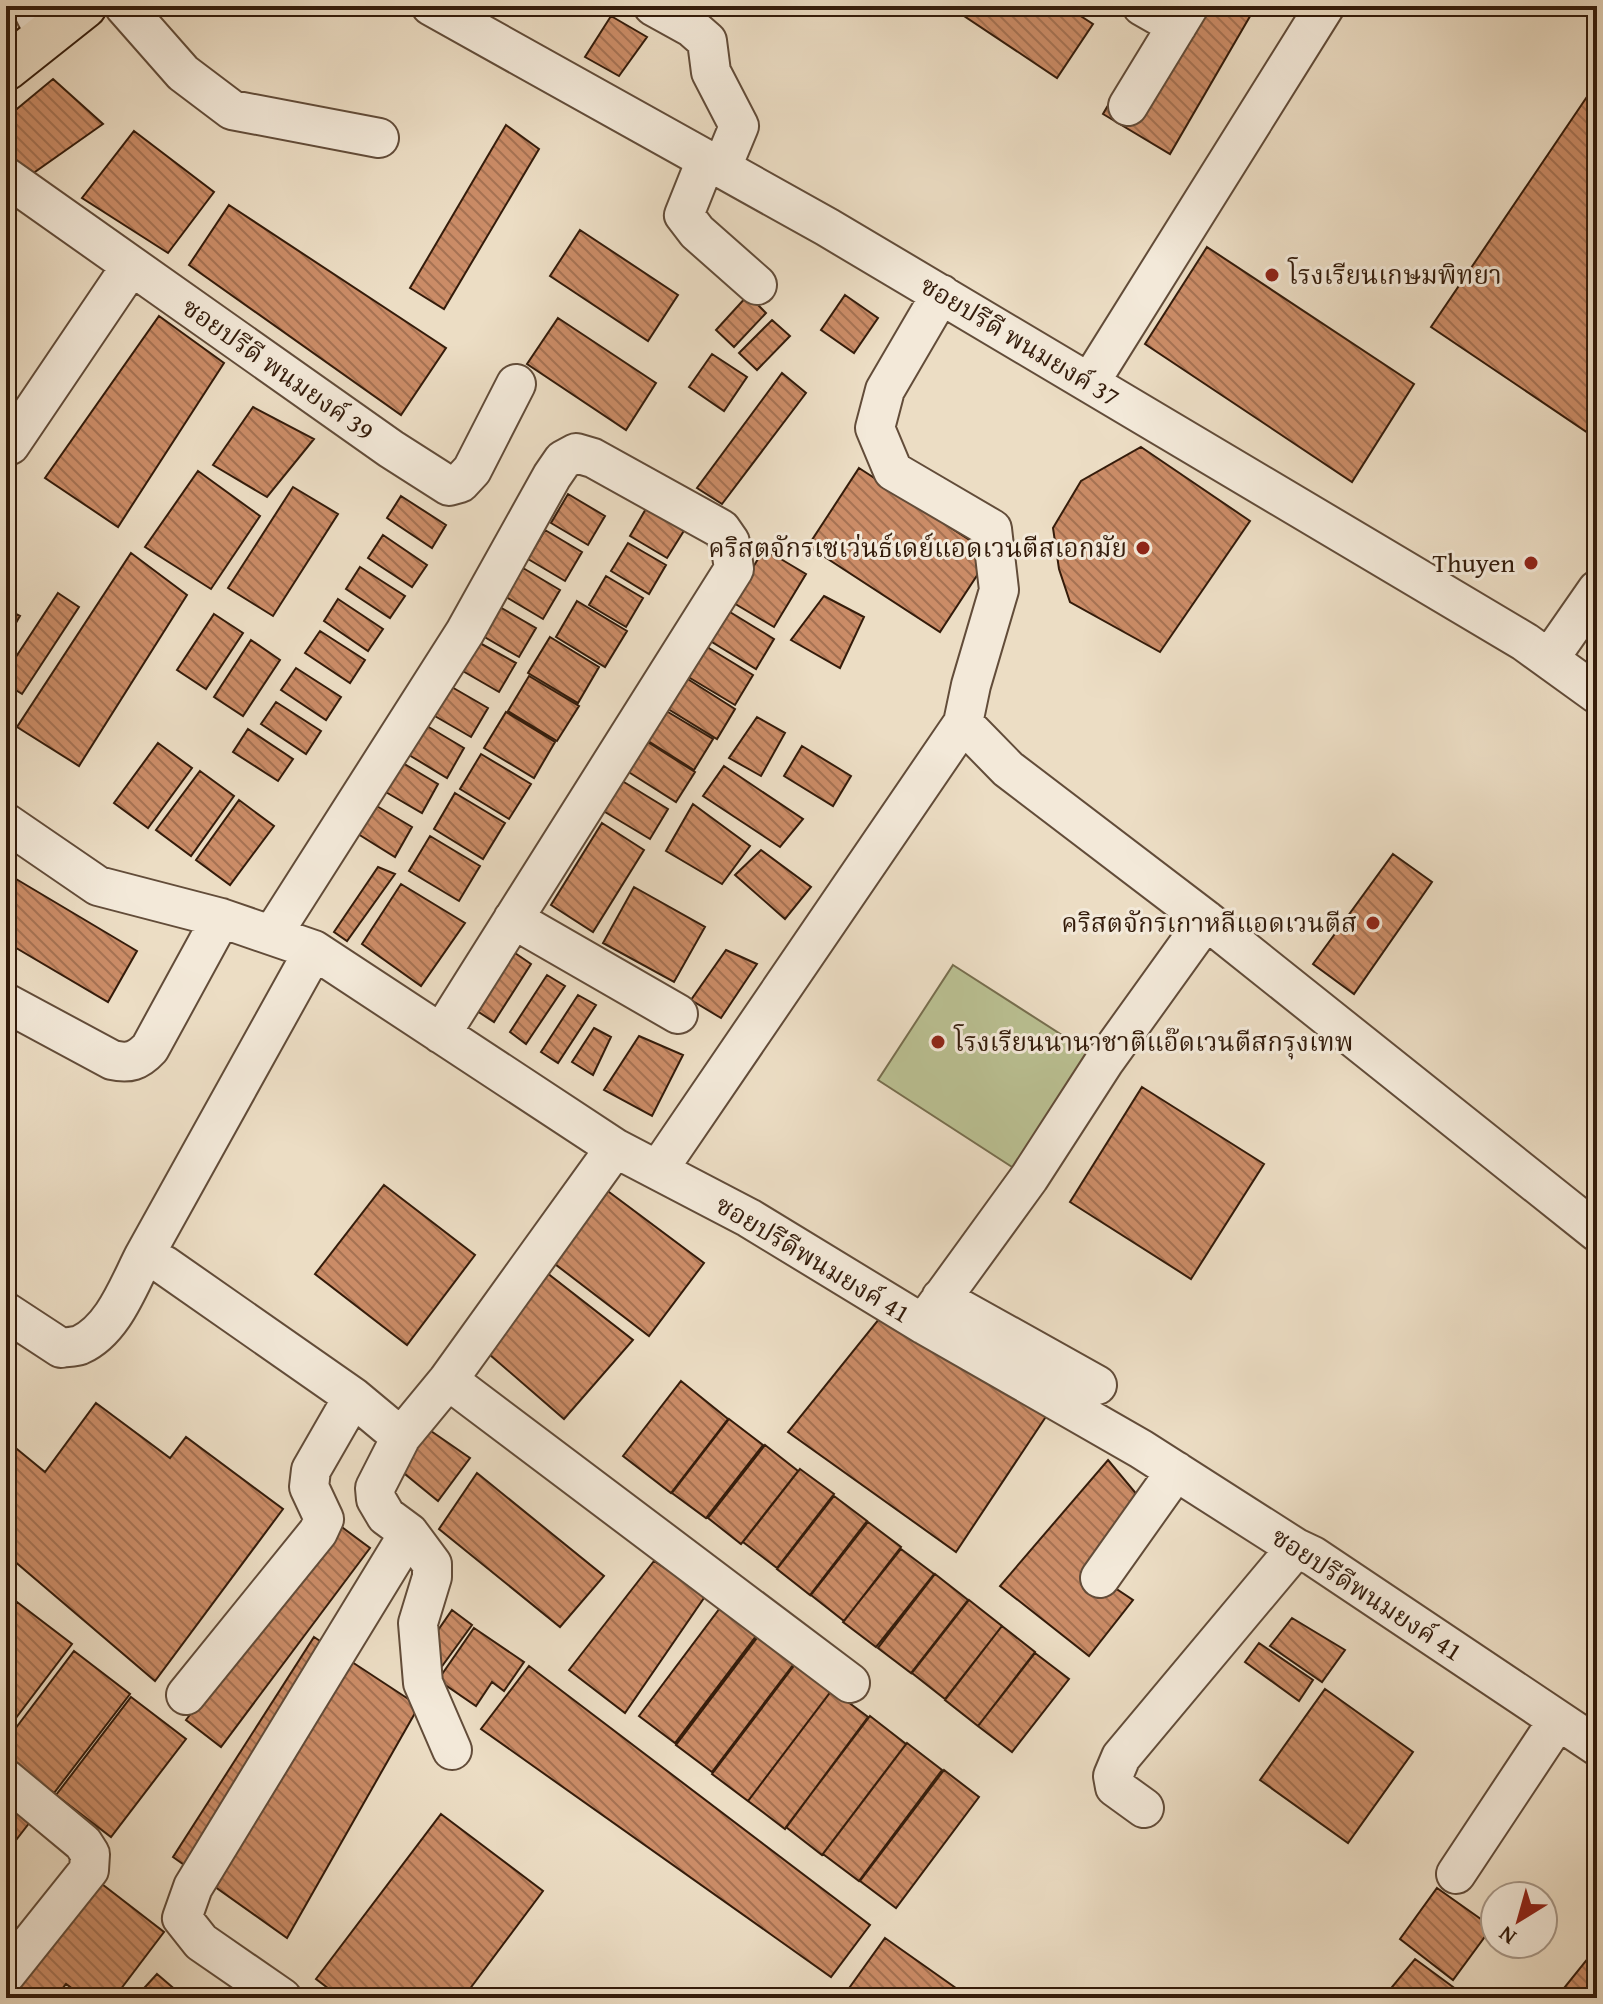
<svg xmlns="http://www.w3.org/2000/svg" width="1603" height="2004" font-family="'Gentium Book Plus','Noto Serif Thai',serif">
	<defs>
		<pattern id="building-back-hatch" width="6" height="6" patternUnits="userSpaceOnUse" patternTransform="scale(2)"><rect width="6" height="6" fill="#cb8c67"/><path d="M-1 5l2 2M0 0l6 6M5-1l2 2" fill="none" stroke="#a67253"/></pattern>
	</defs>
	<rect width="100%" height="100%" fill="#ecddc4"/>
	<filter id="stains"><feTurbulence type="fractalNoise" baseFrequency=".0025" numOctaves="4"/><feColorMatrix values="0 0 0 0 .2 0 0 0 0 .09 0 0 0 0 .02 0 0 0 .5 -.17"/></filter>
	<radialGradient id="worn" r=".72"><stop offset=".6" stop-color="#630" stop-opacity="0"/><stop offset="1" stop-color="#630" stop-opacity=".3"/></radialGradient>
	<!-- pitch -->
	<path fill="#bac092" stroke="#776e4e" stroke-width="2" d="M 953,965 L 1104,1062 L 1029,1178 L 878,1080 Z"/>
	<!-- building -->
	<path fill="url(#building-back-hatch)" stroke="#341c0b" stroke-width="2" d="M 949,6 L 1065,6 L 1093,24 L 1057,78 Z
		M 1166,6 L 1256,6 L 1170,154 L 1103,114 Z
		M 611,16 L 647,37 L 619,76 L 585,57 Z
		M 53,79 L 103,124 L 32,174 L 6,155 L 6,118 Z
		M 1597,82 L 1597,439 L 1431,327 Z
		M 506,125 L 539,149 L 444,309 L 410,288 Z
		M 134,131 L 214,192 L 168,253 L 82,198 Z
		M 229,205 L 446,348 L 401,415 L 189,265 Z
		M 580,230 L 678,295 L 648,341 L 550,276 Z
		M 1207,247 L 1414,384 L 1352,482 L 1145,344 Z
		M 748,295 L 766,313 L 734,347 L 716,330 Z
		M 845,295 L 878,318 L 854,353 L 821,330 Z
		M 159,316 L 224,363 L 118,527 L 45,478 Z
		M 558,318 L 656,383 L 626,430 L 527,364 Z
		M 772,320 L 790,336 L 757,370 L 739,353 Z
		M 712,354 L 747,377 L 724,411 L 689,387 Z
		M 782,373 L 806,393 L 722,504 L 697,488 Z
		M 253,407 L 314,439 L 267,497 L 213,465 Z
		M 1141,447 L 1250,521 L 1160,652 L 1070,602 L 1059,569 L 1053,528 L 1081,481 Z
		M 859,468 L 991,554 L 940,632 L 808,546 Z
		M 198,471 L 260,516 L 211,589 L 145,547 Z
		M 293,487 L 338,514 L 273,616 L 228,588 Z
		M 568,494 L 605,516 L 588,545 L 551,523 Z
		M 401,496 L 446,525 L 432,548 L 387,518 Z
		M 647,507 L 685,529 L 667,558 L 630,536 Z
		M 545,530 L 582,552 L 565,581 L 528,559 Z
		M 383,535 L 427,565 L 412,587 L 368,558 Z
		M 628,543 L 666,565 L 649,594 L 611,571 Z
		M 764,549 L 806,574 L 774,627 L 732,602 Z
		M 131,553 L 187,595 L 79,766 L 17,727 Z
		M 360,567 L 405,596 L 390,618 L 346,589 Z
		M 523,568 L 560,590 L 543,619 L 506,597 Z
		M 606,576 L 643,598 L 626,627 L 589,605 Z
		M 58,593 L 79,607 L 22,694 L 6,684 L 6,672 Z
		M 824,596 L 864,617 L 840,668 L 791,640 Z
		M 338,599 L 383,629 L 368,651 L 324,621 Z
		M 577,601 L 627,631 L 605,667 L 556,637 Z
		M 498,606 L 536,628 L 519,657 L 481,635 Z
		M 6,609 L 20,616 L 6,640 Z
		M 725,609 L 774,639 L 756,669 L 707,639 Z
		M 214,614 L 243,633 L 206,689 L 177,670 Z
		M 320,631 L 365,660 L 350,683 L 305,653 Z
		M 550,637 L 599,667 L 578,703 L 528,673 Z
		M 251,640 L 280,660 L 243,716 L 214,697 Z
		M 478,642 L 516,663 L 499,692 L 461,670 Z
		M 704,645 L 753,675 L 735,705 L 685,675 Z
		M 296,668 L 341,697 L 326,720 L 281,690 Z
		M 529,676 L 579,706 L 557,741 L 508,711 Z
		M 686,678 L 735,709 L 717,739 L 668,709 Z
		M 450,686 L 488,708 L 471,737 L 433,715 Z
		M 276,702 L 321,731 L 306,754 L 261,724 Z
		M 663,709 L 713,739 L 694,770 L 645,739 Z
		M 506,712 L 555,742 L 534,778 L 484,748 Z
		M 757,717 L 785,733 L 761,776 L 729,758 Z
		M 427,726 L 464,748 L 447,778 L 409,755 Z
		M 248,729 L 293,759 L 278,781 L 233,752 Z
		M 646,741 L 695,772 L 676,802 L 627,771 Z
		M 158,743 L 192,768 L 148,828 L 114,803 Z
		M 802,746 L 851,776 L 833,806 L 784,776 Z
		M 481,754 L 531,784 L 509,819 L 460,789 Z
		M 401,762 L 438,784 L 422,813 L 384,791 Z
		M 724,766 L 803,819 L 780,847 L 703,796 Z
		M 200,771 L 234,796 L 191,856 L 156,830 Z
		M 619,779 L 668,809 L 650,839 L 600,809 Z
		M 455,793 L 505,823 L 483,859 L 434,829 Z
		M 239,800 L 274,826 L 230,885 L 196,860 Z
		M 693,804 L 750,846 L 722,884 L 666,851 Z
		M 375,805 L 412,827 L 395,857 L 358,834 Z
		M 602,823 L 644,850 L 593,932 L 551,905 Z
		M 430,836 L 480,866 L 459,901 L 409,871 Z
		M 761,850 L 811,887 L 785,919 L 735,875 Z
		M 1393,854 L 1432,882 L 1354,994 L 1313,964 Z
		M 378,867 L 395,874 L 347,941 L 334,932 Z
		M 6,873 L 137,951 L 108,1002 L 6,942 Z
		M 401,884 L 465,923 L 421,986 L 362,944 Z
		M 634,887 L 705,927 L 674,982 L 603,943 Z
		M 726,950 L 757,964 L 721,1018 L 691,1000 Z
		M 515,953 L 531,964 L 494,1022 L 477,1011 Z
		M 547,975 L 565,986 L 526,1044 L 510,1032 Z
		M 578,995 L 596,1005 L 558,1063 L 541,1052 Z
		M 594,1028 L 611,1037 L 593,1075 L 572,1062 Z
		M 639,1036 L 683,1055 L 652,1116 L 604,1090 Z
		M 1142,1087 L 1264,1164 L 1191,1279 L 1070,1202 Z
		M 384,1185 L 475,1255 L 407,1345 L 315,1274 Z
		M 601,1186 L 704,1263 L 649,1336 L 547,1258 Z
		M 533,1262 L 633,1340 L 564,1419 L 475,1342 Z
		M 891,1304 L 1051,1409 L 956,1552 L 788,1432 Z
		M 681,1381 L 728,1419 L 671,1493 L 623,1456 Z
		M 96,1403 L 170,1458 L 186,1437 L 283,1509 L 155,1681 L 6,1554 L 6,1440 L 45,1472 Z
		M 729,1419 L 763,1445 L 706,1518 L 672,1493 Z
		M 415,1420 L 470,1458 L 438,1501 L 389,1461 Z
		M 765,1445 L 798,1471 L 741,1544 L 708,1518 Z
		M 1108,1460 L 1149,1509 L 1100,1578 L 1133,1600 L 1089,1656 L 1000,1586 Z
		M 800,1469 L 834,1494 L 777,1568 L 743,1542 Z
		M 477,1473 L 604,1576 L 560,1627 L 439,1529 Z
		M 834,1496 L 867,1521 L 810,1595 L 777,1569 Z
		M 335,1522 L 370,1548 L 221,1747 L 186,1720 Z
		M 868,1522 L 901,1547 L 844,1621 L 811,1595 Z
		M 901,1549 L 934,1574 L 876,1647 L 843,1622 Z
		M 654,1561 L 706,1595 L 625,1713 L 569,1670 Z
		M 935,1574 L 968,1600 L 911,1673 L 878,1648 Z
		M 969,1600 L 1002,1626 L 945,1699 L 912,1673 Z
		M 17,1602 L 72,1644 L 6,1731 L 6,1616 Z
		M 723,1604 L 759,1632 L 675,1743 L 639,1716 Z
		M 452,1610 L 472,1625 L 440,1669 L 423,1652 Z
		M 1292,1618 L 1345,1650 L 1322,1682 L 1270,1646 Z
		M 1002,1626 L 1035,1652 L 978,1726 L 945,1700 Z
		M 474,1628 L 524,1662 L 504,1691 L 492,1682 L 476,1706 L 438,1680 Z
		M 760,1634 L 796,1661 L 712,1772 L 676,1745 Z
		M 314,1637 L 419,1706 L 287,1938 L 173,1857 Z
		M 1259,1643 L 1313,1680 L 1299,1701 L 1245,1662 Z
		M 74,1651 L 130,1694 L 54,1793 L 6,1756 L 6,1741 Z
		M 1035,1653 L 1069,1679 L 1012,1752 L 978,1726 Z
		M 796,1663 L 832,1690 L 748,1801 L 712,1774 Z
		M 529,1666 L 870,1925 L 831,1977 L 481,1729 Z
		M 1325,1689 L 1413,1752 L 1348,1843 L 1260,1780 Z
		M 832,1690 L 868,1717 L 785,1829 L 748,1801 Z
		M 131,1697 L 186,1739 L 111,1837 L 56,1795 Z
		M 870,1716 L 906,1744 L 822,1855 L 786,1827 Z
		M 907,1743 L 942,1770 L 859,1881 L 823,1854 Z
		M 944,1770 L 979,1797 L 896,1908 L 860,1881 Z
		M 6,1803 L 30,1822 L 6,1853 Z
		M 441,1814 L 543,1891 L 463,1998 L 341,1998 L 316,1979 Z
		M 98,1881 L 164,1932 L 114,1998 L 85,1998 L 66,1984 L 55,1998 L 9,1998 Z
		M 1437,1888 L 1492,1927 L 1453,1980 L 1400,1939 Z
		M 885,1938 L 970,1998 L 842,1998 Z
		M 1597,1947 L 1597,1998 L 1556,1998 Z
		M 1415,1959 L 1468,1998 L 1383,1998 Z
		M 157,1974 L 185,1998 L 135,1998 Z"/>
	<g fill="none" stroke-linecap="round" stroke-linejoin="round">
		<!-- minor casing -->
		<g stroke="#624c39" stroke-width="42">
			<path id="minor" d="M 31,6 L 46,36
				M 124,6 L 183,73 L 232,110 L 379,138
				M 431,6 L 827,227 L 1525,642 L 1597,694
				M 653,6 L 691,27 L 707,41 L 711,72 L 739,126 L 722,167
				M 1142,6 L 1177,26
				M 1128,106 L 1189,6
				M 706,160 L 684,215 L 697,232 L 757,285
				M 6,177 L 391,449 L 449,486 L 460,483 L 472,470 L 516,384
				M 941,294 L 885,390 L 875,428 L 893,471 L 992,529 L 999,590 L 971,685 L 963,723 L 1008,769 L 1206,920 L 1597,1232
				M 1090,382 L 1325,6
				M 10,445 L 131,266
				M 1549,659 L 1597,590
				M 6,823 L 98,886 L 221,918 L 314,950 L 615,1148 L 749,1218 L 923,1324 L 1141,1449 L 1296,1548 L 1313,1556 L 1597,1746
				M 513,919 L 678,1014
				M 272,935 L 465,632 L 552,476 L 563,460 L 576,453 L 593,458 L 721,529 L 730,542 L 734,569 L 441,1034
				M 6,1003 L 112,1060 C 129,1064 138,1061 150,1048 L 221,918
				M 658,1170 L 963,723
				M 164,1265 L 353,1397
				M 941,1298 L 1097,1385
				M 6,1312 L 61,1348 C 66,1347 74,1347 80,1345 C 113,1330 128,1287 144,1256 L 314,950
				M 923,1324 L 1029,1178 L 1104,1062 L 1206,920
				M 448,1380 L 850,1683
				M 1100,1578 L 1176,1471
				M 186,1695 L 318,1532 L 324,1519 L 309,1487 L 311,1470 L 353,1397 L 401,1437
				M 452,1750 L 423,1683 L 418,1623 L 432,1577 L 432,1564 L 409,1533 L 386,1516 L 376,1499 L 375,1488 L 401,1437 L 448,1380 L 615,1148
				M 6,1779 L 83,1843 L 90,1854 L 89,1870 L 6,1974
				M 1144,1808 L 1115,1787 L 1113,1776 L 1121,1757 L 1296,1548
				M 1456,1874 L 1558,1720
				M 282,1998 L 201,1942 L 182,1918 L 193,1887 L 409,1533"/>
		</g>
		<!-- major casing -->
		<g stroke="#341c0b" stroke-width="48">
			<path id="major" d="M 6,68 L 84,6"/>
		</g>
		<!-- minor -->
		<use href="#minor" stroke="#f3e9d9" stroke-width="38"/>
		<!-- major -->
		<use href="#major" stroke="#ecddc4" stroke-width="44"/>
	</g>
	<!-- markers -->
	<g fill="#8f2418" stroke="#f3e9d9" stroke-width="3">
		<circle cx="1272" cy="275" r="8"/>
		<circle cx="1143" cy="548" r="8"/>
		<circle cx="1531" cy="563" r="8"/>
		<circle cx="1373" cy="923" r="8"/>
		<circle cx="938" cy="1042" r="8"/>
	</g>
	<g text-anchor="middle" stroke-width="6" stroke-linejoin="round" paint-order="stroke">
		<!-- poi labels -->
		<g font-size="26" fill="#341c0b" stroke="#f3e9d9" text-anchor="end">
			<text x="1288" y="284" text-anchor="start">โรงเรียนเกษมพิทยา</text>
			<text x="1127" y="557">คริสตจักรเซเว่นธ์เดย์แอดเวนตีสเอกมัย</text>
			<text x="1515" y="572">Thuyen</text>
			<text x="1357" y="932">คริสตจักรเกาหลีแอดเวนตีส</text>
			<text x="954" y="1051" text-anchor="start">โรงเรียนนานาชาติแอ๊ดเวนตีสกรุงเทพ</text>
		</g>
		<!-- street labels -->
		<g font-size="26" fill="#341c0b" stroke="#f3e9d9">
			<text transform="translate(1020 341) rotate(31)" y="9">ซอยปรีดี พนมยงค์ 37</text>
			<text transform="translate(278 369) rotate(35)" y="9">ซอยปรีดี พนมยงค์ 39</text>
			<text transform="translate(813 1259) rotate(31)" y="9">ซอยปรีดีพนมยงค์ 41</text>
			<text transform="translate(1367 1594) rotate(33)" y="9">ซอยปรีดีพนมยงค์ 41</text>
		</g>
	</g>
	<!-- margin -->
	<rect width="1603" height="2004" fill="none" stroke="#ecddc4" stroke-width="32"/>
	<rect x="8" y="8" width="1587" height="1988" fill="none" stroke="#341c0b" stroke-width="4"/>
	<rect x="16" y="16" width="1571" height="1972" fill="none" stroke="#341c0b" stroke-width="2"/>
	<!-- north arrow -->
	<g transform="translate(1519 1920) rotate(217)"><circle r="38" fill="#f3e9d9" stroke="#a79787" stroke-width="2"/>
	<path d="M0-6L14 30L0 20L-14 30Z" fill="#8f2418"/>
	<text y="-12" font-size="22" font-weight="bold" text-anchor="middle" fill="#341c0b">N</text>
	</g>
	<rect width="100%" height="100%" filter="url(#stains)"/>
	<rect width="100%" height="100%" fill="url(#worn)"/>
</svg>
